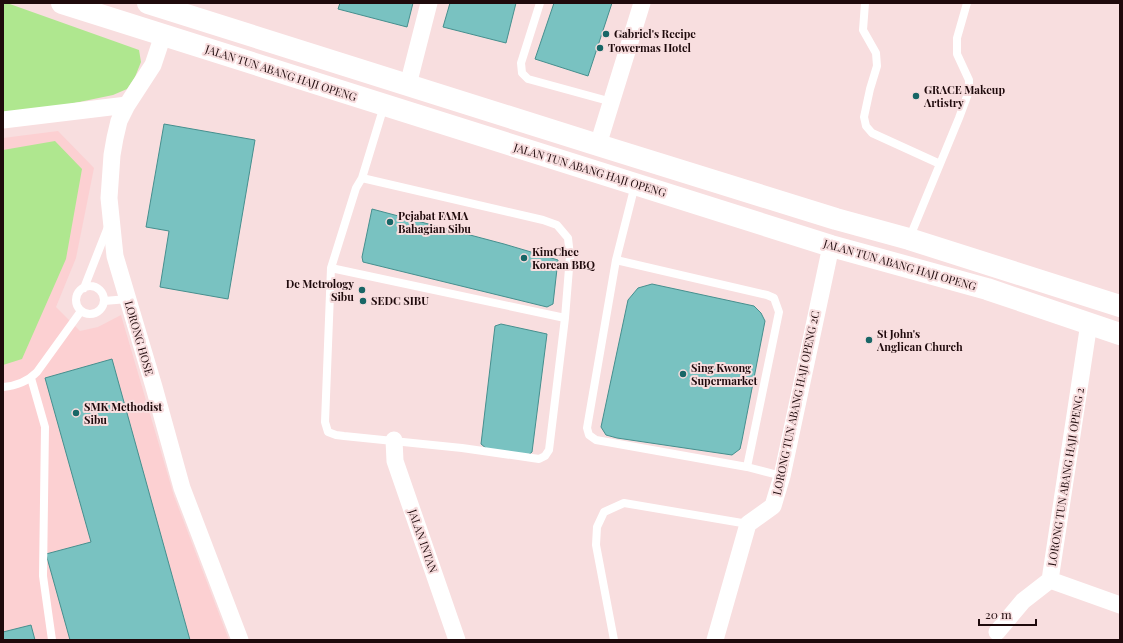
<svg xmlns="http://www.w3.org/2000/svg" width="1123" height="643" font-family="'Playfair Display',serif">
	<rect width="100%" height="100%" fill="#f8dedf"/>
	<!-- built -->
	<path fill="#fcd0d2" d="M 58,131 L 94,168 L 76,258 L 56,307 L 80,331 L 98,327 L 121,315 L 174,496 L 229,640 L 3,640 L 3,138 Z"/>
	<!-- green -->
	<path fill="#afe78f" d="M 3,3 L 7,3 L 139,50 L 141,62 L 135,77 L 127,89 L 113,95 L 60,106 L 3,113 Z
		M 55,141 L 82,169 L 66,259 L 22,359 L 3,365 L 3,150 Z"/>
	<!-- building -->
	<path fill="#79c2c1" stroke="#468f8e" d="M 340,3 L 413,3 L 407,27 L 338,9 Z
		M 450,3 L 516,3 L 506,43 L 443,27 Z
		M 554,3 L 612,3 L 588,76 L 535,59 Z
		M 164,124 L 255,140 L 228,299 L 160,287 L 169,231 L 146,227 Z
		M 372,209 L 504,244 L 558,260 L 553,304 L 547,307 L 363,262 L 362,257 Z
		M 652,284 L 754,306 L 761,313 L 765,321 L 742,440 L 740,449 L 732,455 L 617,438 L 606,435 L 601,427 L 628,300 L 638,288 Z
		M 501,324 L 547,334 L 532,452 L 527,456 L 487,449 L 481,444 L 495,326 Z
		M 112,359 L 190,640 L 70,640 L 46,554 L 91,542 L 45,378 Z
		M 31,625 L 35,640 L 3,640 L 3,632 Z"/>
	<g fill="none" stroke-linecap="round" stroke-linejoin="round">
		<!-- service -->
		<path stroke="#fff" stroke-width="8" d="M 540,3 L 521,63 L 522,73 L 528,79 L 612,102
			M 865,3 L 863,30 L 876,53 L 877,66 L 870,89 L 864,117 L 866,126 L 872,133 L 940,164
			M 362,178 L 543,220 L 557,225 L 568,238 L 570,256 L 565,318 L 549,450 L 545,456 L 539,459 L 462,448 L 344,436 L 336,435 L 328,432 L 325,422 L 331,268 L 356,188 L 362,178 L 384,106
			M 909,239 L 959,118 L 969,91 L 969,80 L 957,54 L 957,38 L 967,3
			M 616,260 L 635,185
			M 331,268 L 565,318
			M76 300a14 14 0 1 1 28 0a14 14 0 1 1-28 0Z
			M 84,288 L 108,227
			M 104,301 L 128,299
			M 31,378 L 45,427 L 43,576 L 52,640
			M 3,387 C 16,386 28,381 37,372 L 81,311
			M 747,467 L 779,312 L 774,298 L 767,295 L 616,260 L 587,428 L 589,435 L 596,440 L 747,467 L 782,476
			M 614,640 L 596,545 L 597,527 L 604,512 L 624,503 L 748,524"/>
		<!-- minor -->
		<path stroke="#fff" stroke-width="17" d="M 163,35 L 153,65 L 127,105 L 119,121 L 115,138 L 112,155 L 109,198 L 115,256 L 154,387 L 182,488 L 240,640
			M 408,85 L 429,3
			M 3,120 L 127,105
			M 598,145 L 642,3
			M 394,440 L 395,461 L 457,640
			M 1050,580 L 1120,605
			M 997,632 L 1023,601 L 1050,580 L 1089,323
			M 715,640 L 748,524 L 773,506 L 782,476 L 831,246"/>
		<!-- secondary -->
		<path stroke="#fff" stroke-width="22" d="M 62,3 L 831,246 L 987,289 L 1120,334
			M 148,3 L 598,145 L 836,219 L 909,239 L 1120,306"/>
	</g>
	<!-- markers -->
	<g fill="#186666" stroke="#f8dedf" stroke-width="1.5">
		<circle cx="606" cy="34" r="4"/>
		<circle cx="600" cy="48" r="4"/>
		<circle cx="916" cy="96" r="4"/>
		<circle cx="390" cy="222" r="4"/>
		<circle cx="524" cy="258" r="4"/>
		<circle cx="362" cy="290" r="4"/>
		<circle cx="363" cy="301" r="4"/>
		<circle cx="869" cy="340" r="4"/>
		<circle cx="683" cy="374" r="4"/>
		<circle cx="76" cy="413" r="4"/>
	</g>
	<g text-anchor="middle" stroke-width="4" stroke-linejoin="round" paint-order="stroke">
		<!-- poi labels -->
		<g font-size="11" font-weight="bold" fill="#1f0a0c" stroke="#f8dedf" text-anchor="start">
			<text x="614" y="38">Gabriel's Recipe</text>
			<text x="608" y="52">Towermas Hotel</text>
			<text x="924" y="94">GRACE Makeup<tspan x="924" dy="13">Artistry</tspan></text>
			<text x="398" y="220">Pejabat FAMA<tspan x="398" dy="13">Bahagian Sibu</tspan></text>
			<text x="532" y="256">KimChee<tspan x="532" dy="13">Korean BBQ</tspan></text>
			<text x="354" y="288" text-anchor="end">De Metrology<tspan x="354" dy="13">Sibu</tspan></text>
			<text x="371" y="305">SEDC SIBU</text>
			<text x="877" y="338">St John's<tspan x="877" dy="13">Anglican Church</tspan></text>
			<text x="691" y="372">Sing Kwong<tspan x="691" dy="13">Supermarket</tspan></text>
			<text x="84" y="411">SMK Methodist<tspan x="84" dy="13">Sibu</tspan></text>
		</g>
		<!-- street labels -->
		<g font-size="11" fill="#1f0a0c" stroke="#f8dedf">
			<text transform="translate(281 73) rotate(18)" y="4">JALAN TUN ABANG HAJI OPENG</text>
			<text transform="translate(590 170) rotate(17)" y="4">JALAN TUN ABANG HAJI OPENG</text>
			<text transform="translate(900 265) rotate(16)" y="4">JALAN TUN ABANG HAJI OPENG</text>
			<text transform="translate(139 338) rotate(74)" y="4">LORONG HOSE</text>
			<text transform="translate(796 403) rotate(-78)" y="4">LORONG TUN ABANG HAJI OPENG 2C</text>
			<text transform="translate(1066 477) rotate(-81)" y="4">LORONG TUN ABANG HAJI OPENG 2</text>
			<text transform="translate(423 541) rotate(71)" y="4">JALAN INTAN</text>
		</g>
	</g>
	<!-- border -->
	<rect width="1123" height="643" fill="none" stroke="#1f0a0c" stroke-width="8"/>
	<!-- scale -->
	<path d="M979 619v6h57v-6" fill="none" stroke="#1f0a0c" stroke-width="2"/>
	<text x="985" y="619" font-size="12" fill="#1f0a0c" stroke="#f8dedf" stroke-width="3" paint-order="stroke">20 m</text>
</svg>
